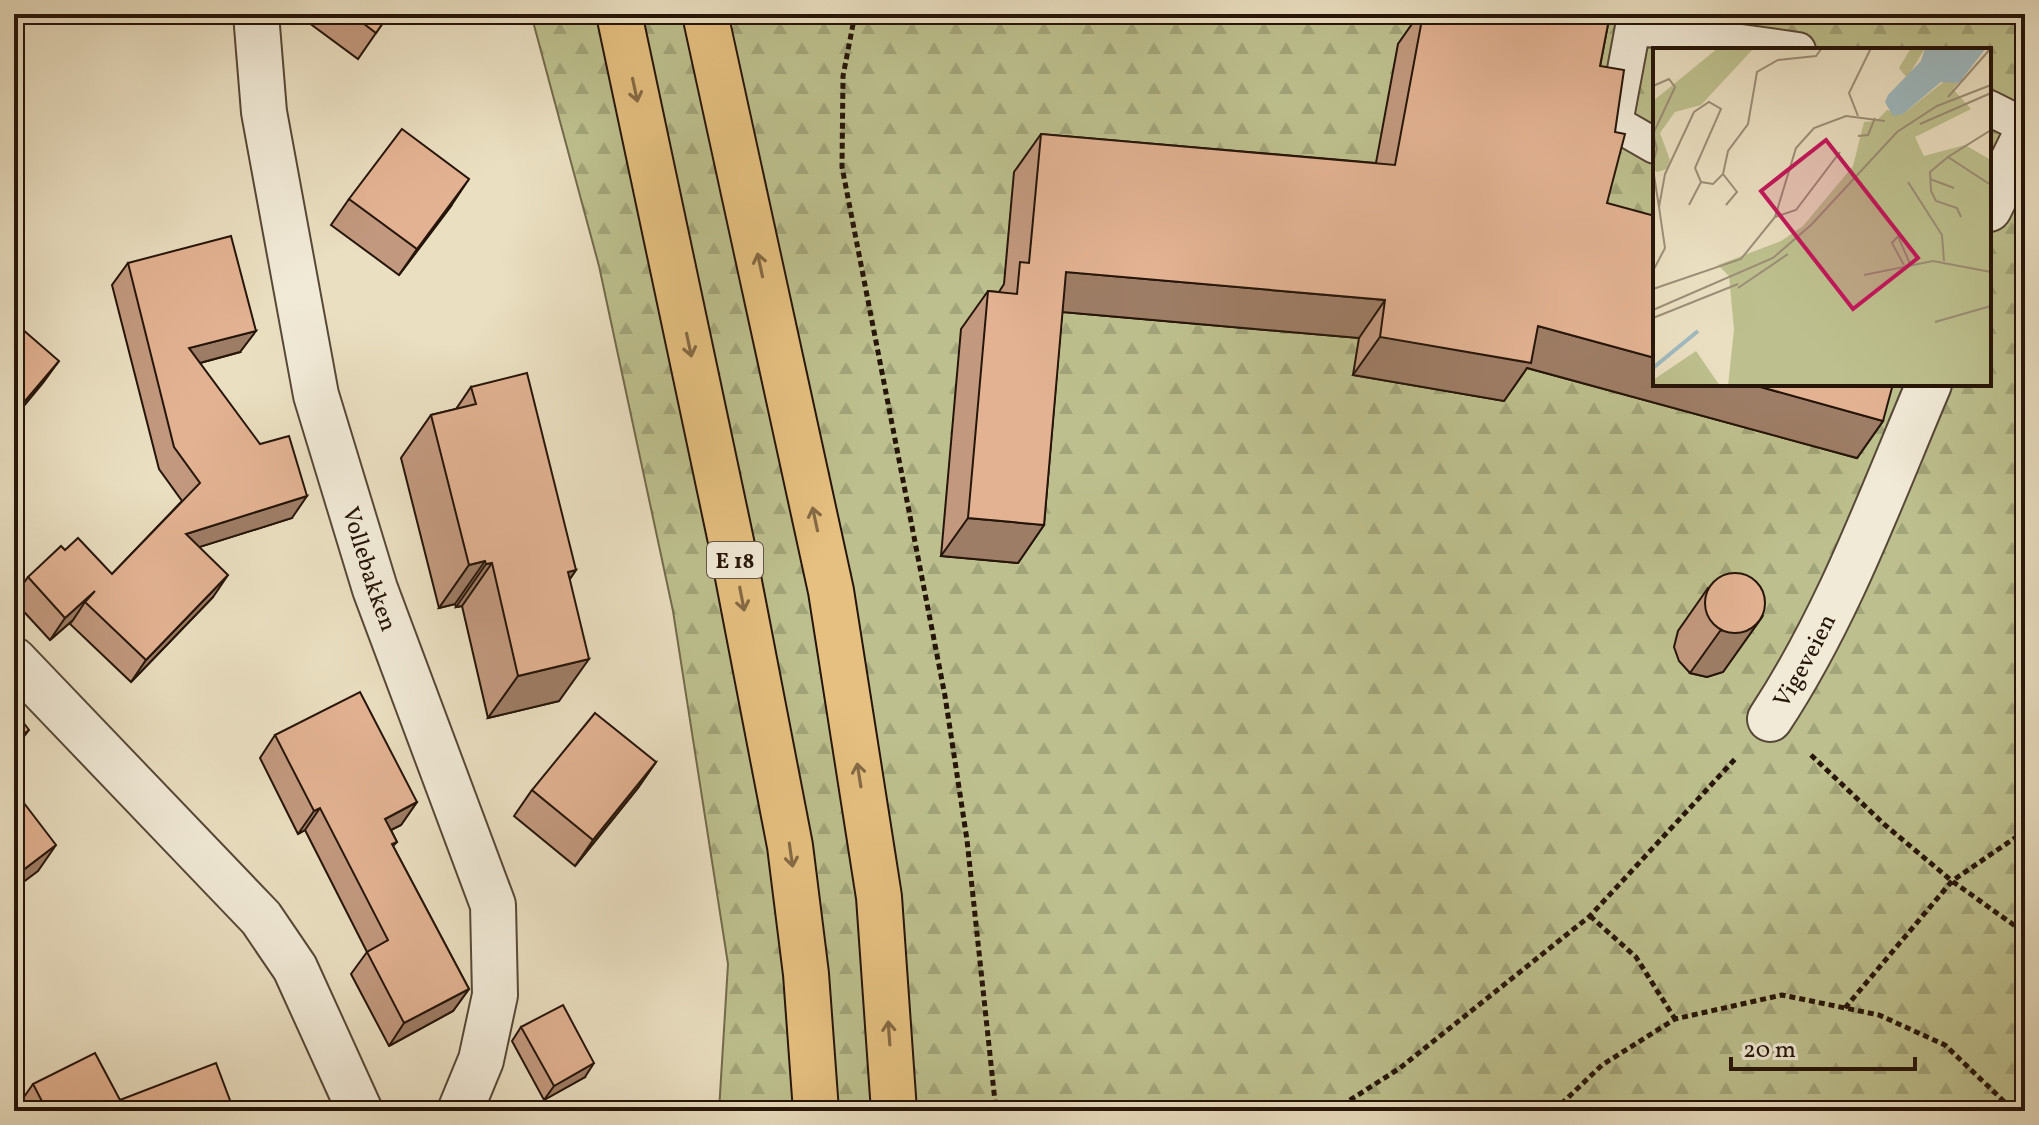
<svg xmlns="http://www.w3.org/2000/svg" width="2039" height="1125" font-family="Vollkorn,serif">
	<defs>
		<pattern id="forest-firs" width="22" height="20" patternUnits="userSpaceOnUse" patternTransform="scale(2)"><rect width="22" height="20" fill="#bdc08e"/><path d="M5 1l3.5 6h-7zM16 11l3.5 6h-7z" fill="#a2a479"/></pattern>
	</defs>
	<rect width="100%" height="100%" fill="#eadfc1"/>
	<filter id="stains"><feTurbulence type="fractalNoise" baseFrequency=".0025" numOctaves="4"/><feColorMatrix values="0 0 0 0 .2 0 0 0 0 .09 0 0 0 0 .02 0 0 0 .5 -.17"/></filter>
	<radialGradient id="worn" r=".72"><stop offset=".6" stop-color="#630" stop-opacity="0"/><stop offset="1" stop-color="#630" stop-opacity=".3"/></radialGradient>
	<!-- forest -->
	<path fill="url(#forest-firs)" stroke="#726a4c" stroke-width="2" fill-rule="evenodd" d="M 531,14 L 2025,14 L 2025,1111 L 719,1111 L 728,964 L 673,611 L 599,266 ZM 1655,50 L 1989,50 L 1989,384 L 1655,384 Z"/>
	<g fill="none" stroke-linecap="round" stroke-linejoin="round">
		<!-- lane casing -->
		<g stroke="#574837" stroke-width="38">
			<path id="lane" d="M 1989,108 L 2025,126
				M 1655,146 L 1615,123 L 1633,27 L 1798,50"/>
		</g>
		<!-- street casing -->
		<g stroke="#574837" stroke-width="48">
			<g id="street">
				<path id="s1" d="M 256,14 L 264,112 L 316,395 L 375,589 L 493,905 L 495,995 L 481,1060 L 460,1111"/>
				<path d="M 1989,209 L 2025,136"/>
				<path d="M 14,660 L 261,918 L 295,968 L 360,1111"/>
				<path id="s2" d="M 1770,719 C 1838,616 1881,497 1929,384"/>
			</g>
		</g>
		<!-- highway casing -->
		<g stroke="#261509" stroke-width="48">
			<path id="highway" d="M 619,14 L 732,546 L 790,846 L 806,974 L 816,1111
				M 705,14 L 831,591 L 879,897 L 894,1111"/>
		</g>
		<!-- path -->
		<path stroke="#261509" stroke-width="5" stroke-dasharray="6 4" stroke-linecap="butt" d="M 855,14 L 843,76 L 842,167 L 945,696 L 967,840 L 996,1111
			M 1811,755 L 1885,825 L 1952,881 L 2025,933
			M 1590,916 L 1636,957 L 1675,1019
			M 1845,1008 L 1952,881 L 2025,831
			M 1333,1111 L 1400,1068 L 1590,916 L 1736,758
			M 1554,1111 L 1602,1065 L 1675,1019 L 1782,995 L 1879,1015 L 1945,1045 L 2014,1111"/>
		<!-- lane -->
		<use href="#lane" stroke="#f1ead7" stroke-width="34"/>
		<!-- street -->
		<use href="#street" stroke="#f1ead7" stroke-width="44"/>
		<!-- highway -->
		<use href="#highway" stroke="#e5c080" stroke-width="44"/>
	</g>
	<!-- wall -->
	<path fill="#c2997e" stroke="#261509" stroke-width="2" d="M 297,14 L 389,14 L 358,59 Z
		M 1416,14 L 1610,14 L 1600,66 L 1615,132 L 1607,203 L 1883,421 L 1857,458 L 1527,368 L 1504,401 L 1353,375 L 1359,338 L 1062,312 L 1044,525 L 1018,563 L 941,556 L 961,329 L 988,291 L 999,292 L 1004,284 L 1014,172 L 1041,134 L 1376,163 L 1398,44 L 1414,21 Z
		M 349,199 L 451,206 L 399,275 L 331,225 Z
		M 128,263 L 240,352 L 200,363 L 292,518 L 199,547 L 213,597 L 131,682 L 70,624 L 73,620 L 50,640 L 14,601 L 14,597 L 28,577 L 65,550 L 112,574 L 182,501 L 159,469 L 112,285 Z
		M 471,387 L 576,570 L 570,579 L 559,701 L 488,718 L 462,606 L 456,607 L 455,604 L 439,608 L 401,458 L 431,415 L 456,409 Z
		M 1708,588 L 1762,617 L 1723,672 L 1707,677 L 1690,673 L 1679,661 L 1674,647 L 1678,631 Z
		M 275,735 L 417,802 L 401,825 L 391,830 L 397,842 L 393,846 L 469,989 L 453,1011 L 389,1046 L 351,974 L 367,952 L 305,830 L 298,834 L 260,758 Z
		M 656,762 L 638,788 L 575,866 L 514,816 L 532,790 Z
		M 521,1027 L 585,1077 L 544,1100 L 512,1041 Z
		M 33,1084 L 120,1100 L 234,1111 L 20,1111 L 17,1107 Z"/>
	<!-- shaded-wall -->
	<path fill="#9e7d66" stroke="#261509" stroke-width="2" d="M 469,179 L 451,206 L 399,275 L 417,249 Z
		M 1066,272 L 1385,300 L 1359,338 L 1039,310 Z
		M 1538,326 L 1655,358 L 1655,384 L 1750,384 L 1883,421 L 1857,458 L 1527,368 L 1504,401 L 1353,375 L 1380,337 Z
		M 256,331 L 240,352 L 174,370 L 189,348 Z
		M 59,361 L 43,383 L 14,418 L 14,414 Z
		M 307,496 L 292,518 L 171,556 L 186,534 Z
		M 968,518 L 1044,525 L 1018,563 L 941,556 Z
		M 485,561 L 455,604 L 439,608 L 469,565 Z
		M 492,563 L 462,606 L 456,607 L 486,564 Z
		M 576,570 L 546,613 L 568,572 Z
		M 228,575 L 213,597 L 131,682 L 146,660 Z
		M 95,591 L 85,602 L 73,620 L 50,640 L 65,618 Z
		M 1762,617 L 1723,672 L 1707,677 L 1690,673 L 1720,631 Z
		M 589,659 L 559,701 L 488,718 L 518,676 Z
		M 29,730 L 19,743 L 14,747 L 14,741 Z
		M 656,762 L 638,788 L 575,866 L 593,840 Z
		M 417,802 L 401,825 L 369,841 L 385,819 Z
		M 320,808 L 305,830 L 298,834 L 314,811 Z
		M 56,845 L 38,871 L 14,889 L 14,877 Z
		M 469,989 L 453,1011 L 389,1046 L 404,1023 Z
		M 594,1063 L 585,1077 L 544,1100 L 554,1086 Z"/>
	<!-- building -->
	<path fill="#e2b292" stroke="#261509" stroke-width="2" d="M 351,14 L 389,14 L 376,33 Z
		M 1423,14 L 1610,14 L 1600,66 L 1624,70 L 1615,132 L 1625,134 L 1607,203 L 1655,216 L 1655,358 L 1538,326 L 1531,363 L 1380,337 L 1385,300 L 1066,272 L 1044,525 L 968,518 L 988,291 L 1017,294 L 1020,262 L 1029,263 L 1041,134 L 1395,165 Z
		M 14,110 L 20,116 L 14,123 Z
		M 402,129 L 469,179 L 417,249 L 349,199 Z
		M 231,236 L 256,331 L 189,348 L 260,444 L 289,436 L 307,496 L 186,534 L 228,575 L 146,660 L 85,602 L 95,591 L 65,618 L 28,577 L 61,546 L 65,550 L 78,538 L 112,574 L 200,483 L 174,447 L 128,263 Z
		M 14,322 L 59,361 L 14,414 Z
		M 527,373 L 576,570 L 568,572 L 589,659 L 518,676 L 492,563 L 486,564 L 485,561 L 469,565 L 431,415 L 476,404 L 471,387 Z
		M 1750,384 L 1893,384 L 1883,421 Z
		M1705 603a30 30 0 1 1 60 0a30 30 0 1 1-60 0Z
		M 360,692 L 417,802 L 385,819 L 397,842 L 392,844 L 469,989 L 404,1023 L 367,952 L 388,940 L 320,808 L 314,811 L 275,735 Z
		M 14,710 L 29,730 L 14,741 Z
		M 595,713 L 656,762 L 593,840 L 532,790 Z
		M 14,790 L 56,845 L 14,877 Z
		M 563,1005 L 594,1063 L 554,1086 L 521,1027 Z
		M 95,1053 L 120,1100 L 216,1063 L 234,1111 L 113,1111 L 113,1110 L 110,1111 L 47,1111 L 33,1084 Z"/>
	<!-- one-way arrows -->
	<defs><path id="oneway-shaft" d="M-6 0H5M1.5-3L5.5 0L1.5 3" fill="none" stroke-width="1.6" stroke-linecap="round" stroke-linejoin="round" transform="scale(2)"/></defs>
	<g stroke="#866a44">
		<use href="#oneway-shaft" transform="translate(635 90) rotate(78)"/>
		<use href="#oneway-shaft" transform="translate(760 265) rotate(-102)"/>
		<use href="#oneway-shaft" transform="translate(689 345) rotate(78)"/>
		<use href="#oneway-shaft" transform="translate(815 519) rotate(-102)"/>
		<use href="#oneway-shaft" transform="translate(742 599) rotate(79)"/>
		<use href="#oneway-shaft" transform="translate(859 775) rotate(-99)"/>
		<use href="#oneway-shaft" transform="translate(791 855) rotate(82)"/>
		<use href="#oneway-shaft" transform="translate(889 1033) rotate(-94)"/>
	</g>
	<g text-anchor="middle" stroke-width="6" stroke-linejoin="round" paint-order="stroke">
		<!-- shield labels -->
		<rect fill="#f1ead7" stroke="#635547" stroke-width="2" x="707" y="542" width="56" height="36" rx="6"/>
		<g font-size="22" font-weight="bold" fill="#261509">
			<text x="735" y="568">E 18</text>
		</g>
		<!-- street labels -->
		<g font-size="24" fill="#261509" stroke="#f1ead7">
			<text dy="8" stroke="none"><textPath href="#s1" startOffset="568">Vollebakken</textPath></text>
			<text dy="8" stroke="none"><textPath href="#s2" startOffset="68">Vigeveien</textPath></text>
		</g>
	</g>
	<!-- overview -->
	<g transform="translate(1653 48)">
		<rect width="338" height="338" fill="#eadfc1"/>
		<path d="M 65,0 L 101,0 L 48,57 L 22,64 L 7,85 L 17,112 L 14,121 L 4,124 L 0,121 L 0,53 ZM 258,0 L 272,0 L 254,30 L 246,20 ZM 293,32 L 305,35 L 300,41 L 318,61 L 262,89 L 271,108 L 312,97 L 338,112 L 338,338 L 75,338 L 81,281 L 76,228 L 65,217 L 128,193 L 150,178 L 200,118 L 211,74 L 223,73 L 234,62 L 250,66 Z" fill="#bdc08e"/>
		<path d="M 43,303 L 67,338 L 0,338 L 0,332 Z" fill="#bdc08e"/>
		<path d="M 272,0 L 333,0 L 306,35 L 288,34 L 250,66 L 240,68 L 232,54 L 235,47 L 268,13 Z" fill="#9eb9bf"/>
		<path fill="none" stroke="#9eb9bf" stroke-width="4" d="M 0,320 L 45,283"/>
		<path fill="none" stroke="#9c8e77" stroke-width="2" d="M 0,38 L 16,31 L 22,39 L 0,86 L 4,101 L 0,114M 295,49 L 338,0M 205,68 L 196,45 L 218,0M 267,76 L 338,45M 338,82 L 295,109 L 338,137M 205,88 L 215,87 L 222,70M 295,109 L 277,124 L 278,143 L 283,153 L 304,160 L 308,169M 0,121 L 6,159M 70,126 L 84,144 L 73,157M 277,131 L 301,140M 255,134 L 289,187 L 291,213M 36,157 L 48,134M 122,169 L 143,162 L 187,104M 251,217 L 239,195 L 245,188 L 257,216M 0,223 L 12,200 L 6,159 L 12,126 L 41,64 L 56,54 L 68,61 L 42,120 L 48,134 L 60,136 L 70,126 L 75,103 L 95,76 L 104,24 L 125,12 L 163,8 L 169,0M 211,227 L 280,213 L 338,224M 85,240 L 135,206M 0,241 L 88,211 L 122,169 L 143,100 L 161,80 L 193,68 L 232,73M 0,262 L 120,210 L 159,176 L 244,84 L 284,58 L 338,37M 0,270 L 85,236M 282,274 L 338,258"/>
		<path fill="#c2185b" fill-opacity="0.15" stroke="#c2185b" stroke-width="4" d="M 173,92 L 265,210 L 200,261 L 108,143 Z"/>
		<rect width="338" height="338" fill="none" stroke="#261509" stroke-width="4"/>
	</g>
	<!-- margin -->
	<rect width="2039" height="1125" fill="none" stroke="#eadfc1" stroke-width="48"/>
	<rect x="16" y="16" width="2007" height="1093" fill="none" stroke="#261509" stroke-width="4"/>
	<rect x="24" y="24" width="1991" height="1077" fill="none" stroke="#261509" stroke-width="2"/>
	<!-- scale -->
	<path d="M1731 1057v12h184v-12" fill="none" stroke="#261509" stroke-width="4"/>
	<text x="1743" y="1057" font-size="24" fill="#261509" stroke="#f1ead7" stroke-width="6" paint-order="stroke">20 m</text>
	<rect width="100%" height="100%" filter="url(#stains)"/>
	<rect width="100%" height="100%" fill="url(#worn)"/>
</svg>
